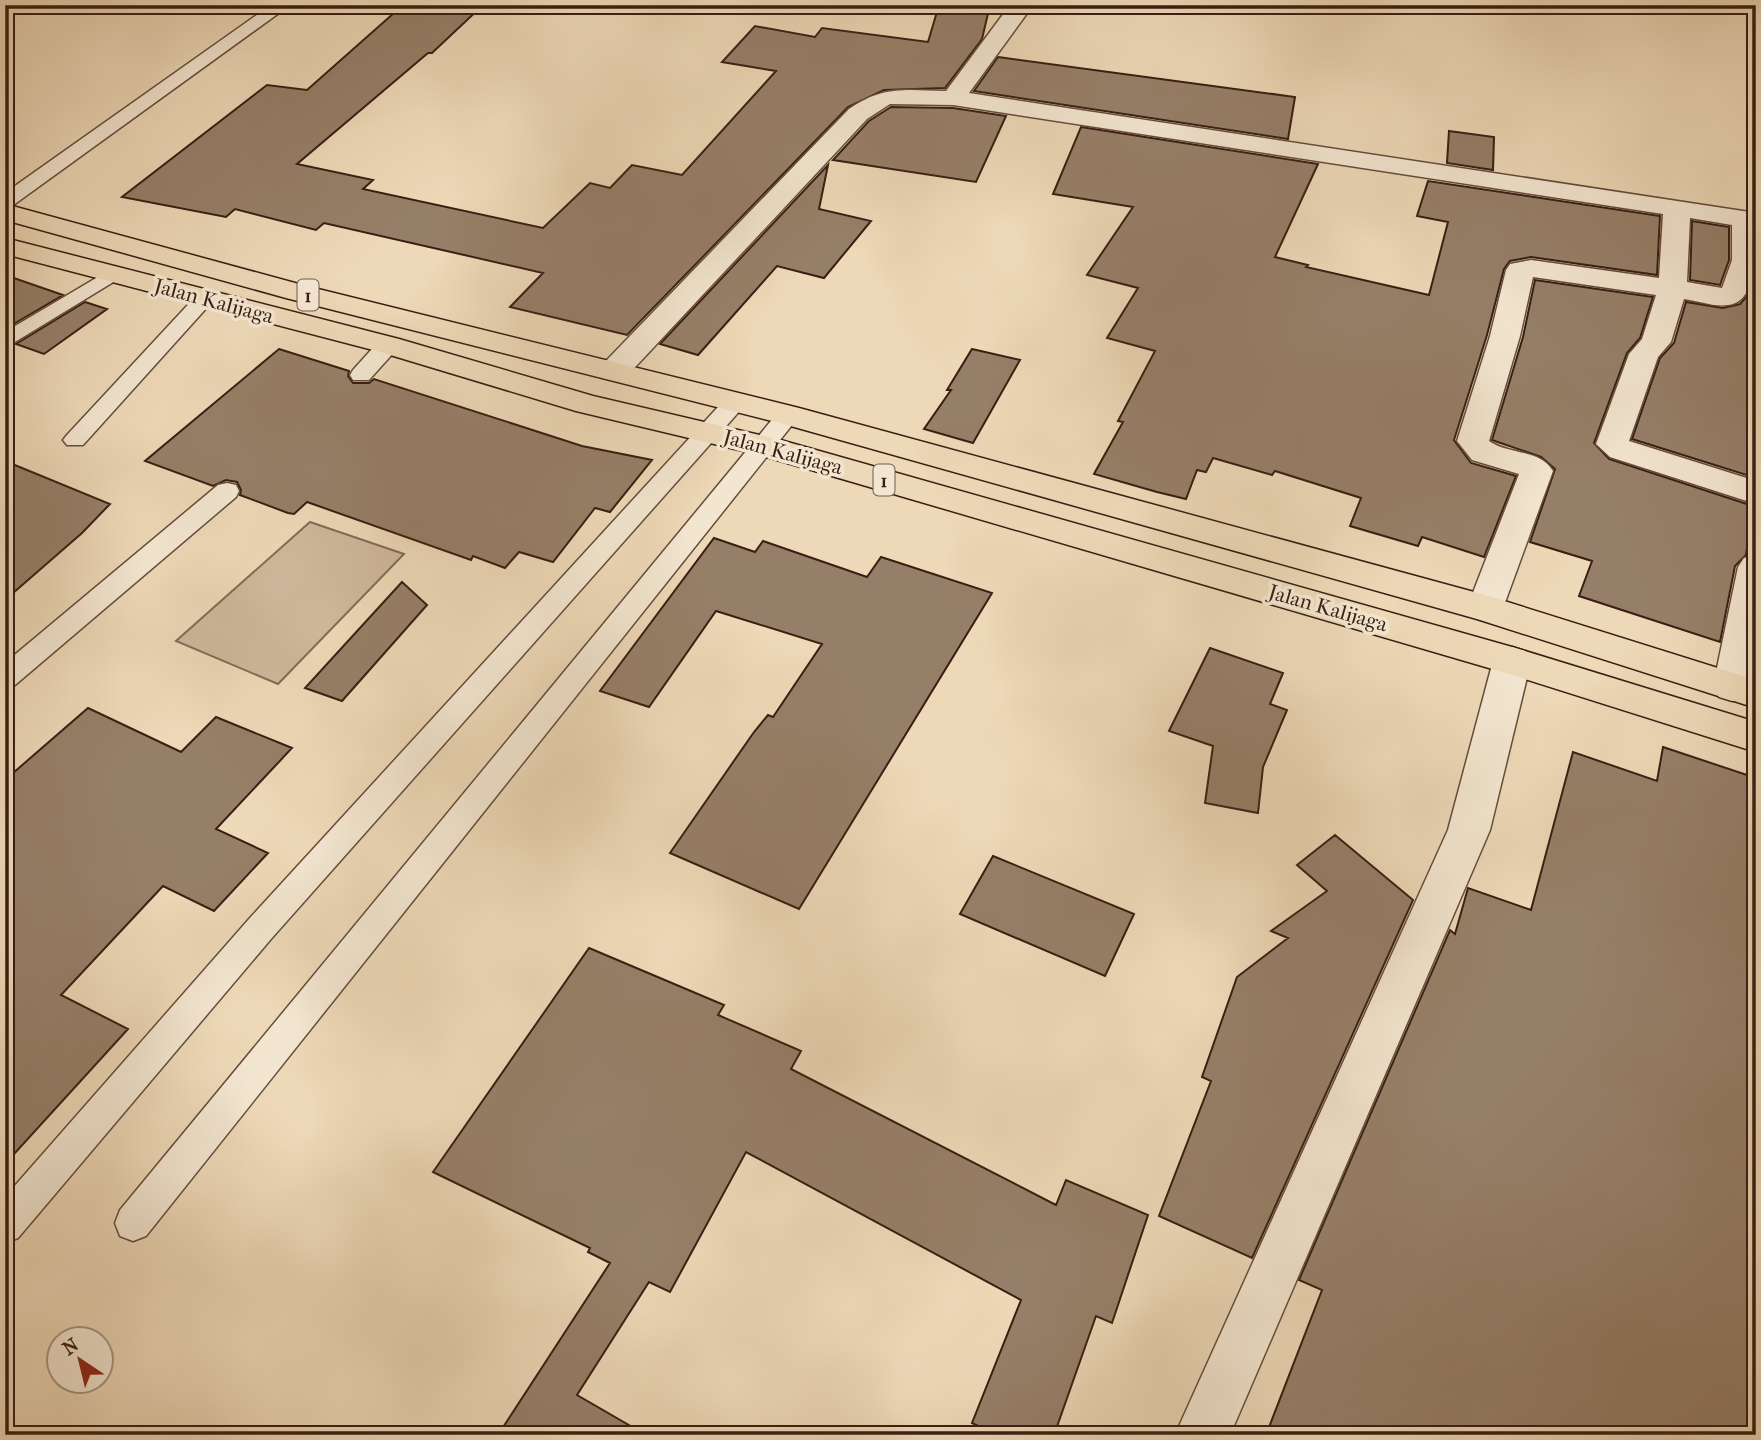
<svg xmlns="http://www.w3.org/2000/svg" width="1761" height="1440" font-family="'IM FELL French Canon',serif">
	<rect width="100%" height="100%" fill="#edd8b7"/>
	<filter id="stains"><feTurbulence type="fractalNoise" baseFrequency=".00286" numOctaves="4"/><feColorMatrix values="0 0 0 0 .2 0 0 0 0 .09 0 0 0 0 .02 0 0 0 .5 -.17"/></filter>
	<radialGradient id="worn" r=".72"><stop offset=".6" stop-color="#630" stop-opacity="0"/><stop offset="1" stop-color="#630" stop-opacity=".3"/></radialGradient>
	<!-- green -->
	<path fill="#ceb89b" stroke="#836b57" stroke-width="2" d="M 310,522 L 404,554 L 278,684 L 176,641 Z"/>
	<!-- building -->
	<path fill="#967f68" stroke="#381e13" stroke-width="2" d="M 403,5 L 483,5 L 432,53 L 428,53 L 297,164 L 373,180 L 363,189 L 543,228 L 590,183 L 610,188 L 632,165 L 682,175 L 776,71 L 722,62 L 755,26 L 815,37 L 822,28 L 928,42 L 939,5 L 990,5 L 982,39 L 945,88 L 884,90 L 848,107 L 627,335 L 510,307 L 543,273 L 324,223 L 316,230 L 235,209 L 226,217 L 122,197 L 267,85 L 307,90 Z
		M 998,57 L 1295,97 L 1288,139 L 974,91 Z
		M 891,107 L 953,108 L 1006,116 L 976,182 L 833,160 L 869,121 Z
		M 1081,127 L 1318,164 L 1275,257 L 1308,265 L 1306,267 L 1429,295 L 1448,222 L 1417,216 L 1428,181 L 1660,216 L 1657,275 L 1531,257 L 1510,261 L 1504,269 L 1487,335 L 1454,440 L 1471,463 L 1516,476 L 1484,557 L 1422,537 L 1418,546 L 1350,526 L 1361,498 L 1275,471 L 1272,475 L 1213,458 L 1206,472 L 1197,470 L 1186,499 L 1157,492 L 1094,474 L 1123,422 L 1118,421 L 1155,351 L 1107,338 L 1138,288 L 1087,275 L 1133,207 L 1053,194 Z
		M 1449,131 L 1494,137 L 1493,170 L 1447,163 Z
		M 828,165 L 819,209 L 871,221 L 824,278 L 777,266 L 698,355 L 660,344 Z
		M 1692,221 L 1729,227 L 1729,260 L 1720,285 L 1690,280 Z
		M 1756,273 L 1756,478 L 1632,439 L 1660,358 L 1674,343 L 1686,302 L 1723,308 L 1740,304 L 1749,294 Z
		M 5,275 L 63,295 L 5,329 Z
		M 1535,280 L 1653,297 L 1640,338 L 1627,353 L 1594,443 L 1609,459 L 1753,506 L 1746,555 L 1735,566 L 1720,642 L 1579,596 L 1592,561 L 1530,542 L 1555,469 L 1541,457 L 1492,440 L 1523,337 Z
		M 85,302 L 107,309 L 44,354 L 16,344 Z
		M 279,349 L 349,371 L 348,376 L 353,383 L 369,383 L 374,379 L 582,446 L 652,460 L 610,512 L 595,508 L 553,562 L 519,552 L 505,568 L 473,556 L 471,560 L 307,502 L 294,514 L 288,513 L 240,495 L 241,490 L 237,482 L 226,480 L 213,486 L 145,461 Z
		M 972,349 L 1020,360 L 973,443 L 924,429 L 951,390 L 947,390 Z
		M 5,461 L 110,504 L 82,533 L 5,600 Z
		M 714,538 L 755,552 L 763,541 L 867,577 L 881,557 L 992,593 L 799,909 L 670,853 L 754,732 L 768,715 L 773,717 L 822,644 L 716,611 L 649,707 L 600,691 Z
		M 402,582 L 427,605 L 342,701 L 305,688 Z
		M 1210,648 L 1283,673 L 1270,704 L 1287,710 L 1263,767 L 1258,813 L 1205,803 L 1213,746 L 1169,731 Z
		M 88,708 L 181,752 L 216,717 L 292,748 L 216,829 L 268,853 L 214,911 L 163,886 L 61,995 L 128,1029 L 5,1164 L 5,780 Z
		M 1663,747 L 1756,778 L 1756,1435 L 1266,1435 L 1322,1290 L 1299,1280 L 1450,930 L 1455,934 L 1468,888 L 1531,910 L 1573,752 L 1657,781 Z
		M 1335,835 L 1413,900 L 1252,1258 L 1159,1216 L 1211,1081 L 1202,1077 L 1237,977 L 1288,938 L 1271,931 L 1327,891 L 1297,865 Z
		M 993,856 L 1134,914 L 1105,976 L 960,914 Z
		M 589,948 L 724,1005 L 718,1015 L 801,1051 L 791,1069 L 1056,1205 L 1066,1180 L 1148,1215 L 1112,1323 L 1096,1316 L 1054,1435 L 996,1435 L 972,1423 L 1021,1300 L 746,1152 L 670,1292 L 649,1282 L 577,1395 L 646,1435 L 498,1435 L 610,1263 L 588,1252 L 590,1248 L 433,1172 Z"/>
	<g fill="none" stroke-linecap="round" stroke-linejoin="round">
		<!-- service casing -->
		<g stroke="#654c3c" stroke-width="3">
			<path id="service" d="M 271,5 L 290,5 L 12,206 L 5,208 L 5,193 Z
				M 113,268 L 120,270 L 123,274 L 120,278 L 5,348 L 5,332 Z
				M 204,293 L 211,295 L 215,299 L 211,303 L 83,445 L 67,445 L 63,440 L 67,435 L 197,295 Z
				M 388,338 L 396,340 L 399,345 L 396,350 L 369,380 L 353,380 L 350,375 L 353,370 L 380,340 Z
				M 736,394 L 744,396 L 747,401 L 744,406 L 271,939 L 18,1238 L 5,1243 L 5,1197 L 249,919 L 728,396 Z
				M 788,408 L 796,410 L 799,415 L 796,420 L 146,1236 L 133,1241 L 120,1236 L 115,1223 L 120,1210 L 780,410 Z
				M 227,483 L 236,485 L 239,491 L 236,497 L 15,685 L 5,688 L 5,663 L 218,485 Z"/>
		</g>
		<!-- minor casing -->
		<g stroke="#654c3c" stroke-width="3">
			<path id="minor" d="M 1010,5 L 1033,5 L 969,93 L 1756,213 C 1756,238 1761,302 1728,305 C 1714,307 1698,301 1684,299 L 1671,342 L 1658,357 L 1629,441 L 1756,481 L 1756,504 L 1610,457 L 1596,444 L 1629,354 L 1642,339 L 1656,295 L 1533,277 L 1520,336 L 1489,441 C 1509,455 1540,449 1553,471 L 1503,608 L 1498,617 L 1485,621 L 1472,617 L 1467,608 L 1519,474 L 1472,460 L 1457,441 L 1490,336 L 1506,270 L 1510,264 L 1531,260 L 1659,278 L 1663,214 L 953,105 L 890,104 L 867,119 L 625,378 L 614,380 L 603,378 L 599,371 L 603,364 L 849,109 C 883,85 907,90 946,91 ZM 1690,218 L 1732,225 L 1732,260 L 1722,288 L 1687,282 Z
				M 1756,555 C 1756,595 1761,662 1745,697 L 1732,701 L 1719,697 L 1713,687 L 1738,567 L 1744,558 Z
				M 1512,647 L 1525,651 L 1531,661 L 1490,830 L 1230,1435 L 1175,1435 L 1448,830 L 1493,661 L 1499,651 Z"/>
		</g>
		<!-- trunk casing -->
		<g stroke="#381e13" stroke-width="3">
			<path id="trunk" d="M 5,204 L 306,286 L 799,408 L 1485,595 L 1756,680 L 1756,708 L 1477,619 L 780,423 L 286,298 L 5,220 Z
				M 5,238 L 399,339 L 593,396 L 777,439 L 1512,647 L 1756,722 L 1756,752 L 1506,673 L 760,455 L 576,411 L 377,351 L 5,254 Z"/>
		</g>
		<!-- service -->
		<use href="#service" fill="#f3e6d0" fill-rule="evenodd"/>
		<!-- minor -->
		<use href="#minor" fill="#f3e6d0" fill-rule="evenodd"/>
		<!-- trunk -->
		<use href="#trunk" fill="#edd8b7" fill-rule="evenodd"/>
	</g>
	<g text-anchor="middle" stroke-width="7" stroke-linejoin="round" paint-order="stroke">
		<!-- shield labels -->
		<g fill="#f3e6d0" stroke="#705a4c" stroke-width="2">
			<rect x="297.5" y="279.5" width="21" height="31" rx="5"/>
			<rect x="873.5" y="464.5" width="21" height="31" rx="5"/>
		</g>
		<g font-size="19" font-weight="bold" fill="#381e13">
			<text x="308" y="302">1</text>
			<text x="884" y="487">1</text>
		</g>
		<!-- street labels -->
		<g font-size="21" fill="#381e13" stroke="#f3e6d0">
			<text transform="translate(214 301) rotate(15)" y="7">Jalan Kalijaga</text>
			<text transform="translate(783 452) rotate(15)" y="7">Jalan Kalijaga</text>
			<text transform="translate(1328 608) rotate(16)" y="7">Jalan Kalijaga</text>
		</g>
	</g>
	<!-- margin -->
	<rect width="1761" height="1440" fill="none" stroke="#edd8b7" stroke-width="28"/>
	<rect x="7" y="7" width="1747" height="1426" fill="none" stroke="#381e13" stroke-width="3.5"/>
	<rect x="14" y="14" width="1733" height="1412" fill="none" stroke="#381e13" stroke-width="2"/>
	<!-- north arrow -->
	<g transform="translate(80 1360) rotate(325)"><circle r="33" fill="#f3e6d0" stroke="#a89684" stroke-width="2"/>
	<path d="M0-5L12 26L0 18L-12 26Z" fill="#8f2418"/>
	<text y="-10" font-size="19" font-weight="bold" text-anchor="middle" fill="#381e13">N</text>
	</g>
	<rect width="100%" height="100%" filter="url(#stains)"/>
	<rect width="100%" height="100%" fill="url(#worn)"/>
</svg>
